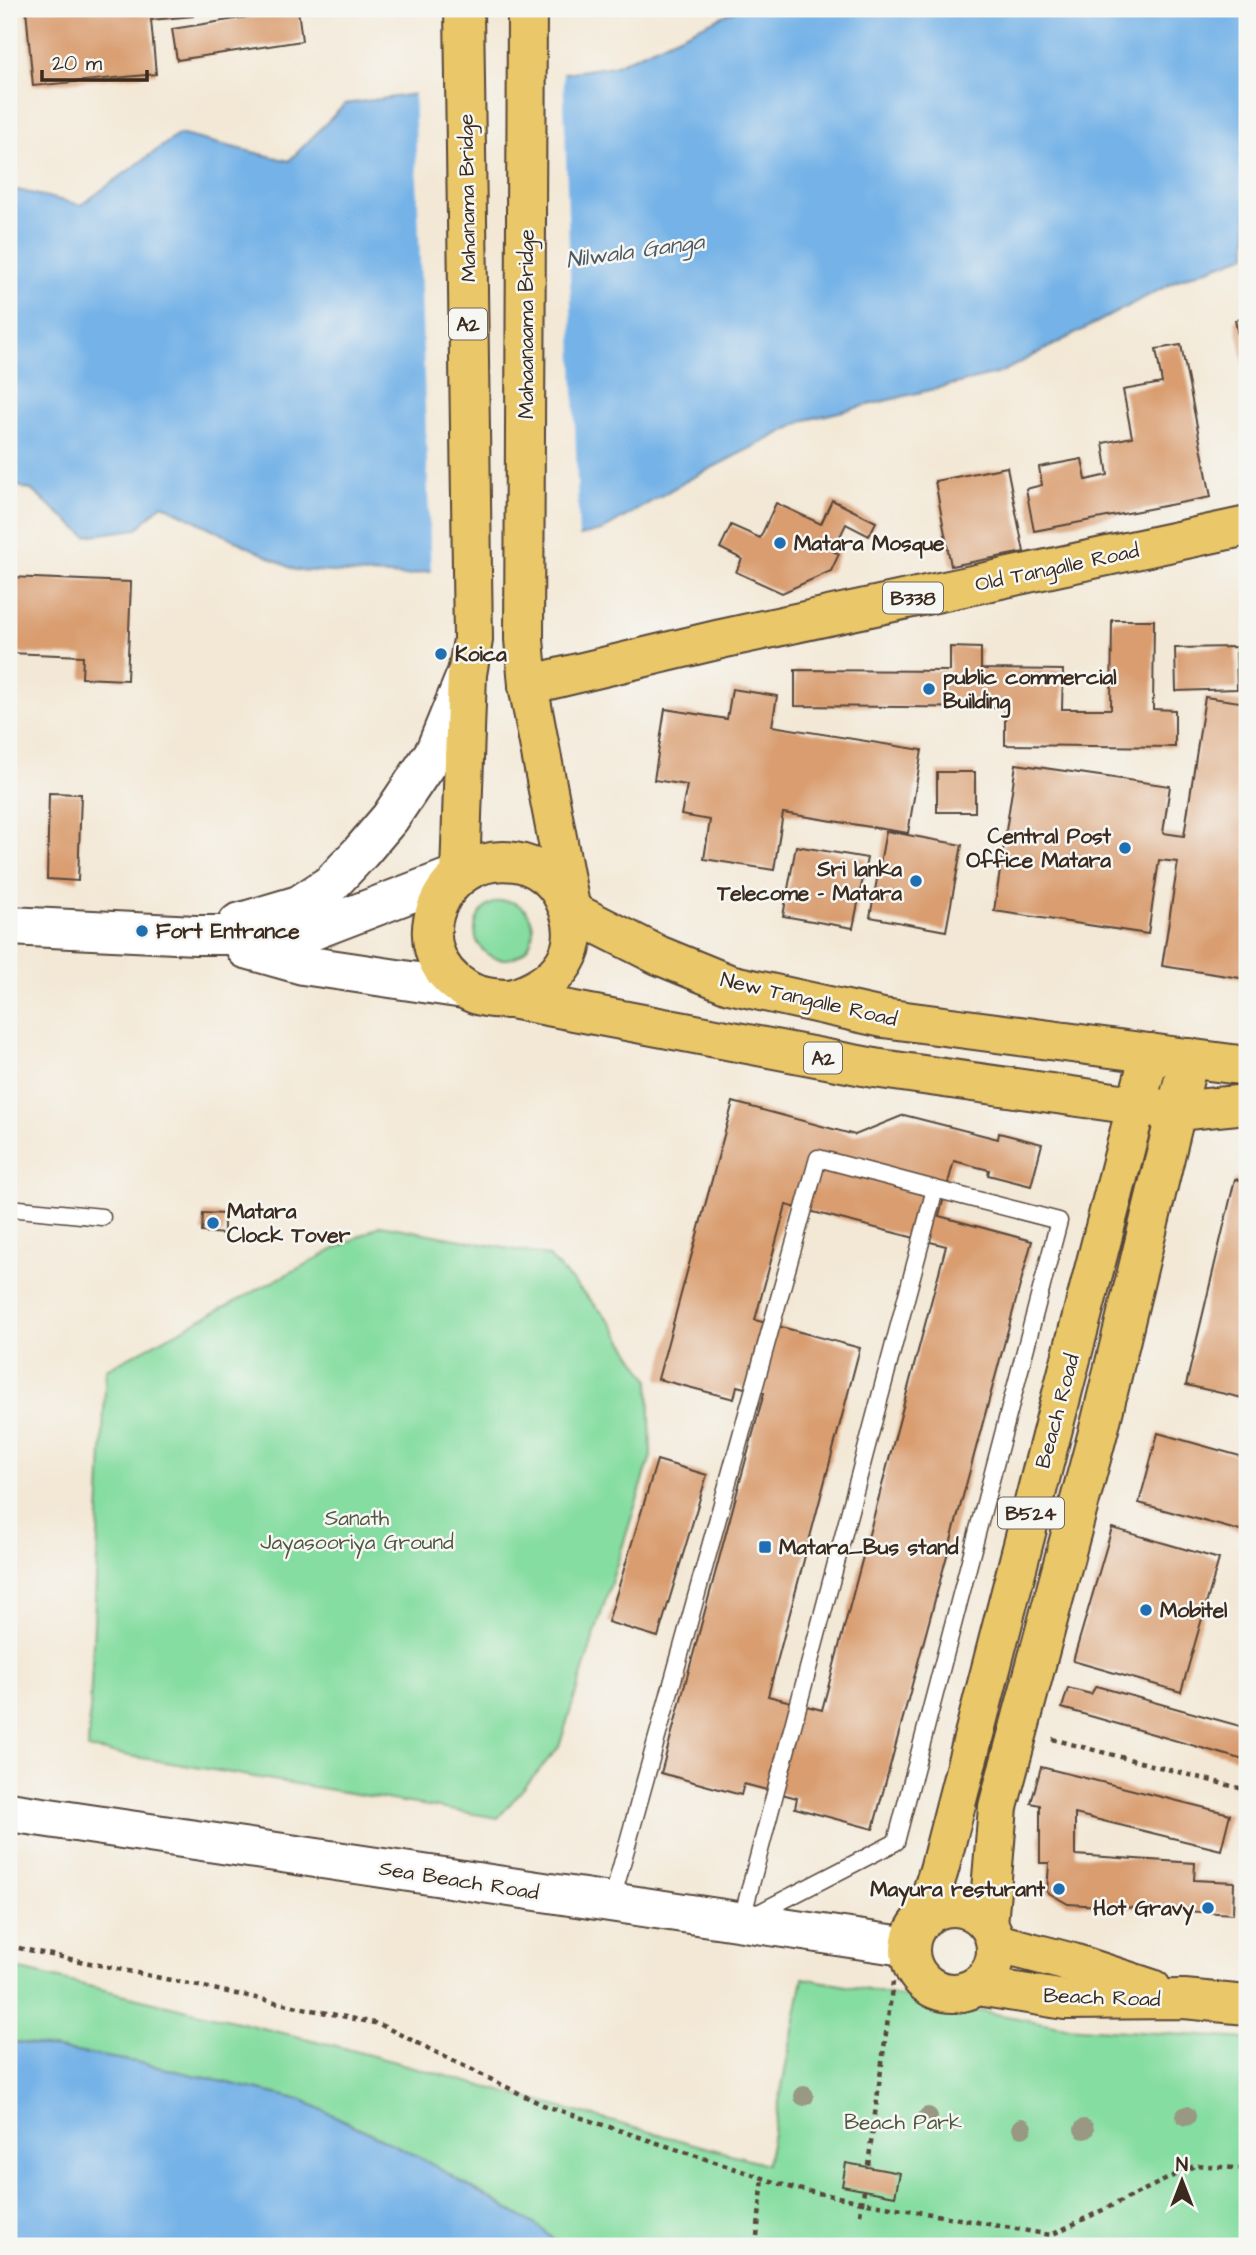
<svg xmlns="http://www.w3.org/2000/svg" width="1256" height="2255" font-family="'Architects Daughter',sans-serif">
	<rect width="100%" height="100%" fill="#f6f6f2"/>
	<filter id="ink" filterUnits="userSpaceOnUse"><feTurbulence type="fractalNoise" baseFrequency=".0143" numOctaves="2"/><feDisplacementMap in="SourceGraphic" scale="14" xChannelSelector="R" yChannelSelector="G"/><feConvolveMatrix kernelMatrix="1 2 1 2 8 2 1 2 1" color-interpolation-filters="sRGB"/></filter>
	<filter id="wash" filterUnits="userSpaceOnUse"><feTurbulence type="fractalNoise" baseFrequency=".00686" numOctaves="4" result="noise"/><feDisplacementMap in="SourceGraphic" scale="28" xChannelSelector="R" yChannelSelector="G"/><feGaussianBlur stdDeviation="1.57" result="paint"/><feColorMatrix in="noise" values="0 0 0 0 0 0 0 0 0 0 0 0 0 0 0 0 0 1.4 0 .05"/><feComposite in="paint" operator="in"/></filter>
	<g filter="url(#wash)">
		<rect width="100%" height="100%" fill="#f3e8d6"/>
		<!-- green -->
		<path fill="#86dda1" stroke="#608460" stroke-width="2" d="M475 930a29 29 0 1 1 58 0a29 29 0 1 1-58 0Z
			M 381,1225 L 548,1256 L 609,1320 L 649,1380 L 651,1456 L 559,1747 L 498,1818 L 88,1749 L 106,1369 Z
			M 9,1967 L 333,2045 L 767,2164 L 803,1978 L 1065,2027 L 1247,2039 L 1247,2246 L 558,2246 L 544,2230 L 417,2156 L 302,2100 L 136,2062 L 9,2041 Z"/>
		<!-- water -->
		<path fill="#74b2e7" stroke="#586e82" stroke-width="2" d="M 738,9 L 1247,9 L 1247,255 L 1178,280 L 1000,373 L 806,420 L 688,480 L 601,531 L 407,576 L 295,570 L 162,504 L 137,529 L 86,536 L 31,490 L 9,483 L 9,188 L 81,205 L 179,134 L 289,161 L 345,104 L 614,66 Z
			M 9,2041 L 136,2062 L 302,2100 L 417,2156 L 544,2230 L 558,2246 L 9,2246 Z"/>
		<!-- pier -->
		<path fill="#f3e8d6" d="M 563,70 L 579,540 L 431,574 L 414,91 Z"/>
		<g id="blocks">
			<!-- building -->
			<path fill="#d99d70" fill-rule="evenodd" d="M 26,9 L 192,9 L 193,16 L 151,20 L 156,74 L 33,86 Z
				M 298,9 L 302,41 L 177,60 L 172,29 Z
				M 1247,317 L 1247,375 L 1246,375 L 1235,320 Z
				M 1181,345 L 1211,497 L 1034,531 L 1026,489 L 1042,485 L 1039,467 L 1082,459 L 1086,480 L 1108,475 L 1103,443 L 1132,437 L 1123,390 L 1162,383 L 1156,349 Z
				M 1007,467 L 1024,552 L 951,566 L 935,481 Z
				M 832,500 L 876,522 L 869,536 L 846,524 L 833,551 L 839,554 L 831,571 L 782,593 L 736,572 L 742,559 L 720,548 L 731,525 L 760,538 L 776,503 L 821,524 Z
				M 9,577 L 131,582 L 127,680 L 82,678 L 83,656 L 9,653 Z
				M 1112,620 L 1154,620 L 1153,709 L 1175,710 L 1175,747 L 1005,745 L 1005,708 L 795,706 L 795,670 L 950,671 L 950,647 L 981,648 L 981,669 L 1063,670 L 1062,709 L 1111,709 Z
				M 1236,647 L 1237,689 L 1176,691 L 1175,648 Z
				M 732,689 L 777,696 L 772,726 L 922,750 L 908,833 L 783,813 L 774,870 L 704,859 L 710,820 L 681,815 L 687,785 L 654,780 L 665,709 L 727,719 Z
				M 1205,697 L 1247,703 L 1247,979 L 1162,966 L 1178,862 L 1159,860 L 1148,934 L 994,911 L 1016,764 L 1170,786 L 1163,833 L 1184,836 Z
				M 937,772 L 975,772 L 975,812 L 937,812 Z
				M 49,793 L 81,794 L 78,881 L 47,879 Z
				M 886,831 L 962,845 L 946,931 L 870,917 Z
				M 796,846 L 867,858 L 853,928 L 783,916 Z
				M 733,1102 L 855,1135 L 904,1115 L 998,1139 L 999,1133 L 1042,1144 L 1031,1186 L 988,1175 L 989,1170 L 954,1161 L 939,1216 L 1032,1241 L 873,1829 L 795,1808 L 797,1798 L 744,1784 L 741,1795 L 661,1773 L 764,1393 L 737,1386 L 734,1399 L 658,1379 ZM 786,1205 L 946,1246 L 822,1710 L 768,1696 L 860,1348 L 755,1320 Z
				M 1235,1179 L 1247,1182 L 1247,1399 L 1186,1385 Z
				M 203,1213 L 224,1214 L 224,1234 L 202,1232 Z
				M 1158,1433 L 1247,1458 L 1247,1505 L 1240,1531 L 1139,1503 Z
				M 657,1460 L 707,1475 L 658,1637 L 608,1622 Z
				M 1112,1528 L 1219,1559 L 1181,1692 L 1073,1661 Z
				M 1096,1686 L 1247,1728 L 1247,1761 L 1062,1708 L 1068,1688 L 1091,1694 Z
				M 1041,1767 L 1230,1814 L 1221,1850 L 1075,1814 L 1075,1855 L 1195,1863 L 1194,1880 L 1234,1882 L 1233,1914 L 1068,1904 L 1047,1892 L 1049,1863 L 1040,1863 L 1040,1805 L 1031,1803 Z
				M 846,2163 L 900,2173 L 895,2196 L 842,2186 Z"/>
		</g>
	</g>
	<g filter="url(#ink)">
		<use href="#blocks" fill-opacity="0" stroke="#57463a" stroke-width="2"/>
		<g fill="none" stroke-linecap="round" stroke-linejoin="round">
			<!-- service casing -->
			<g stroke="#57463a" stroke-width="19">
				<path id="service" d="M 935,1189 L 1059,1221 L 896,1842 L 741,1922 Z
					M 9,1208 L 102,1217
					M 611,1903 L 818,1158 L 935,1189"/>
			</g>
			<!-- tertiary casing -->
			<g stroke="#57463a" stroke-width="42">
				<path id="tertiary" d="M 238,923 L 299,905 L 331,884 L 361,852 L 390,818 L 435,751 L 466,675
					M 9,926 L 196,935 L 301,935 L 460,874
					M 246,949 L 303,965 L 464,989
					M 9,1812 L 910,1947"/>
			</g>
			<!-- primary casing -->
			<g stroke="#57463a" stroke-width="42">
				<path id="primary" d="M 528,685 L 721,639 L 1247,526
					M910 1950a43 43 0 1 1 86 0a43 43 0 1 1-86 0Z
					M 923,1920 L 939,1870 L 1150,1053
					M 988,1925 L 998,1807 L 1100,1425 L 1189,1058
					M 996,1943 L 1073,1963 L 1152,1989
					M 978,1986 L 1065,2000 L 1184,1999 L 1247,2005"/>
			</g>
			<!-- trunk casing -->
			<g stroke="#57463a" stroke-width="42">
				<path id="trunk" d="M 527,9 L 524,639 L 528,685 L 571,911 L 658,955 L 729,984 L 883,1018 L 1247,1066
					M 460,874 L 467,674 L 473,640 L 464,9
					M 511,999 C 558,985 589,949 564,899 C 555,879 536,865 515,862 C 440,851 399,949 465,989 C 479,998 495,999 511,999 L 874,1068 L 1177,1111 L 1247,1104"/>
			</g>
			<!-- path -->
			<path stroke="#57463a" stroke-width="4.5" stroke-dasharray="5 5" stroke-linecap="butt" d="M 1052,1739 L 1247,1790
				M 9,1946 L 379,2024 L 543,2105 L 793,2188 L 862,2202 L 1051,2235 L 1196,2165 L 1247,2169
				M 868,2165 L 893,1982
				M 860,2214 L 864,2191
				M 756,2246 L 763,2178"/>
			<!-- service -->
			<use href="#service" stroke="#fff" stroke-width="16"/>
			<!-- tertiary -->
			<use href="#tertiary" stroke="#fff" stroke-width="38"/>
			<!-- primary -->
			<use href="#primary" stroke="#eac769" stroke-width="38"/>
			<!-- trunk -->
			<use href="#trunk" stroke="#eac769" stroke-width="38"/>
		</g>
		<!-- trees -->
		<g fill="#989883">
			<circle cx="804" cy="2096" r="10"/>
			<circle cx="1186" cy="2116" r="10"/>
			<circle cx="928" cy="2117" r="10"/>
			<circle cx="1022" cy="2128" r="10"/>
			<circle cx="1084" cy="2129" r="10"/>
		</g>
	</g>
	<!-- markers -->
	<g fill="#1f6fb2" stroke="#f6f6f2" stroke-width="2.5">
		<circle cx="780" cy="543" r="7"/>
		<circle cx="441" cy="654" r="7"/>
		<circle cx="929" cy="689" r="7"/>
		<circle cx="1125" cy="848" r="7"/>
		<circle cx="916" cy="881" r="7"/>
		<circle cx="142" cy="931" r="7"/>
		<circle cx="213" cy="1223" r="7"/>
		<rect x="758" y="1540" width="14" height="14" rx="3.5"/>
		<circle cx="1146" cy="1610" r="7"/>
		<circle cx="1059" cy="1889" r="7"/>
		<circle cx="1208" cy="1908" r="7"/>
	</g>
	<g text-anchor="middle" stroke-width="5" stroke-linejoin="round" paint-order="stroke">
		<!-- shield labels -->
		<g fill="#f6f6f2" stroke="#73675e" stroke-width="2">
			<rect x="449" y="308.5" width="38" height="31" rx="5"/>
			<rect x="883" y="582.5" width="60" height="31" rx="5"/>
			<rect x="804" y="1042.5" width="38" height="31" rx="5"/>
			<rect x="998" y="1497.5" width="66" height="31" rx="5"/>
		</g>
		<g font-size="19" font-weight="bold" fill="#3b2a1e">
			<text x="468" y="331">A2</text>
			<text x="913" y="605">B338</text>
			<text x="823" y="1065">A2</text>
			<text x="1031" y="1520">B524</text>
		</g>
		<!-- street labels -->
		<g font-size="21" fill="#3b2a1e" stroke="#f6f6f2">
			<text transform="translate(467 198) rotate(-91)" y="7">Mahanama Bridge</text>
			<text transform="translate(526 324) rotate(-90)" y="7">Mahaanaama Bridge</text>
			<text transform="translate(1057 567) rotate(-12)" y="7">Old Tangalle Road</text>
			<text transform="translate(809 999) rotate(13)" y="7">New Tangalle Road</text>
			<text transform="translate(1057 1411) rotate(-75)" y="7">Beach Road</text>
			<text transform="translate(459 1880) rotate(9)" y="7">Sea Beach Road</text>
			<text transform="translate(1102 1997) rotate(2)" y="7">Beach Road</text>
		</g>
		<!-- poi labels -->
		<g font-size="21" font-weight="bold" fill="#3b2a1e" stroke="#f6f6f2" text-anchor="start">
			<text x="794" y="550">Matara Mosque</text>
			<text x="455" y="661">Koica</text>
			<text x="943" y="684">public commercial<tspan x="943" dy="24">Building</tspan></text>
			<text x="1111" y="843" text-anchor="end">Central Post<tspan x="1111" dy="24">Office Matara</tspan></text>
			<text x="902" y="876" text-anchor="end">Sri lanka<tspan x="902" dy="24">Telecome - Matara</tspan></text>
			<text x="156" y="938">Fort Entrance</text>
			<text x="227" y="1218">Matara<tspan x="227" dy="24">Clock Tover</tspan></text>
			<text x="779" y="1554">Matara_Bus stand</text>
			<text x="1160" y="1617">Mobitel</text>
			<text x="1045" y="1896" text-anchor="end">Mayura resturant</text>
			<text x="1194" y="1915" text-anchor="end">Hot Gravy</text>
		</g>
		<!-- park labels -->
		<g font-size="21" fill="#4e573f" stroke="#f6f6f2">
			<text x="357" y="1525">Sanath<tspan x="357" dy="24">Jayasooriya Ground</tspan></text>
			<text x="903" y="2129">Beach Park</text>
		</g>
		<!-- water labels -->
		<g font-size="23" font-style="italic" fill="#4f5a64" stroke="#f6f6f2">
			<text transform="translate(635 250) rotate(-8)" y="8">Nilwala Ganga</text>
		</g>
	</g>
	<!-- margin -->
	<rect width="1256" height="2255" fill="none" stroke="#f6f6f2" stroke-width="35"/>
	<!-- north arrow -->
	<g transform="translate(1182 2181)" stroke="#f6f6f2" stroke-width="5" paint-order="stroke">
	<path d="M0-5L12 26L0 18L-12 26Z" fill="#3b2a1e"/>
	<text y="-10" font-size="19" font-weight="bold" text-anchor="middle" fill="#3b2a1e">N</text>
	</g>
	<!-- scale -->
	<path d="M42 70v10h105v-10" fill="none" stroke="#3b2a1e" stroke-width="3.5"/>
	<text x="52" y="70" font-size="21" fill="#3b2a1e" stroke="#f6f6f2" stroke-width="5" paint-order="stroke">20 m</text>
</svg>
